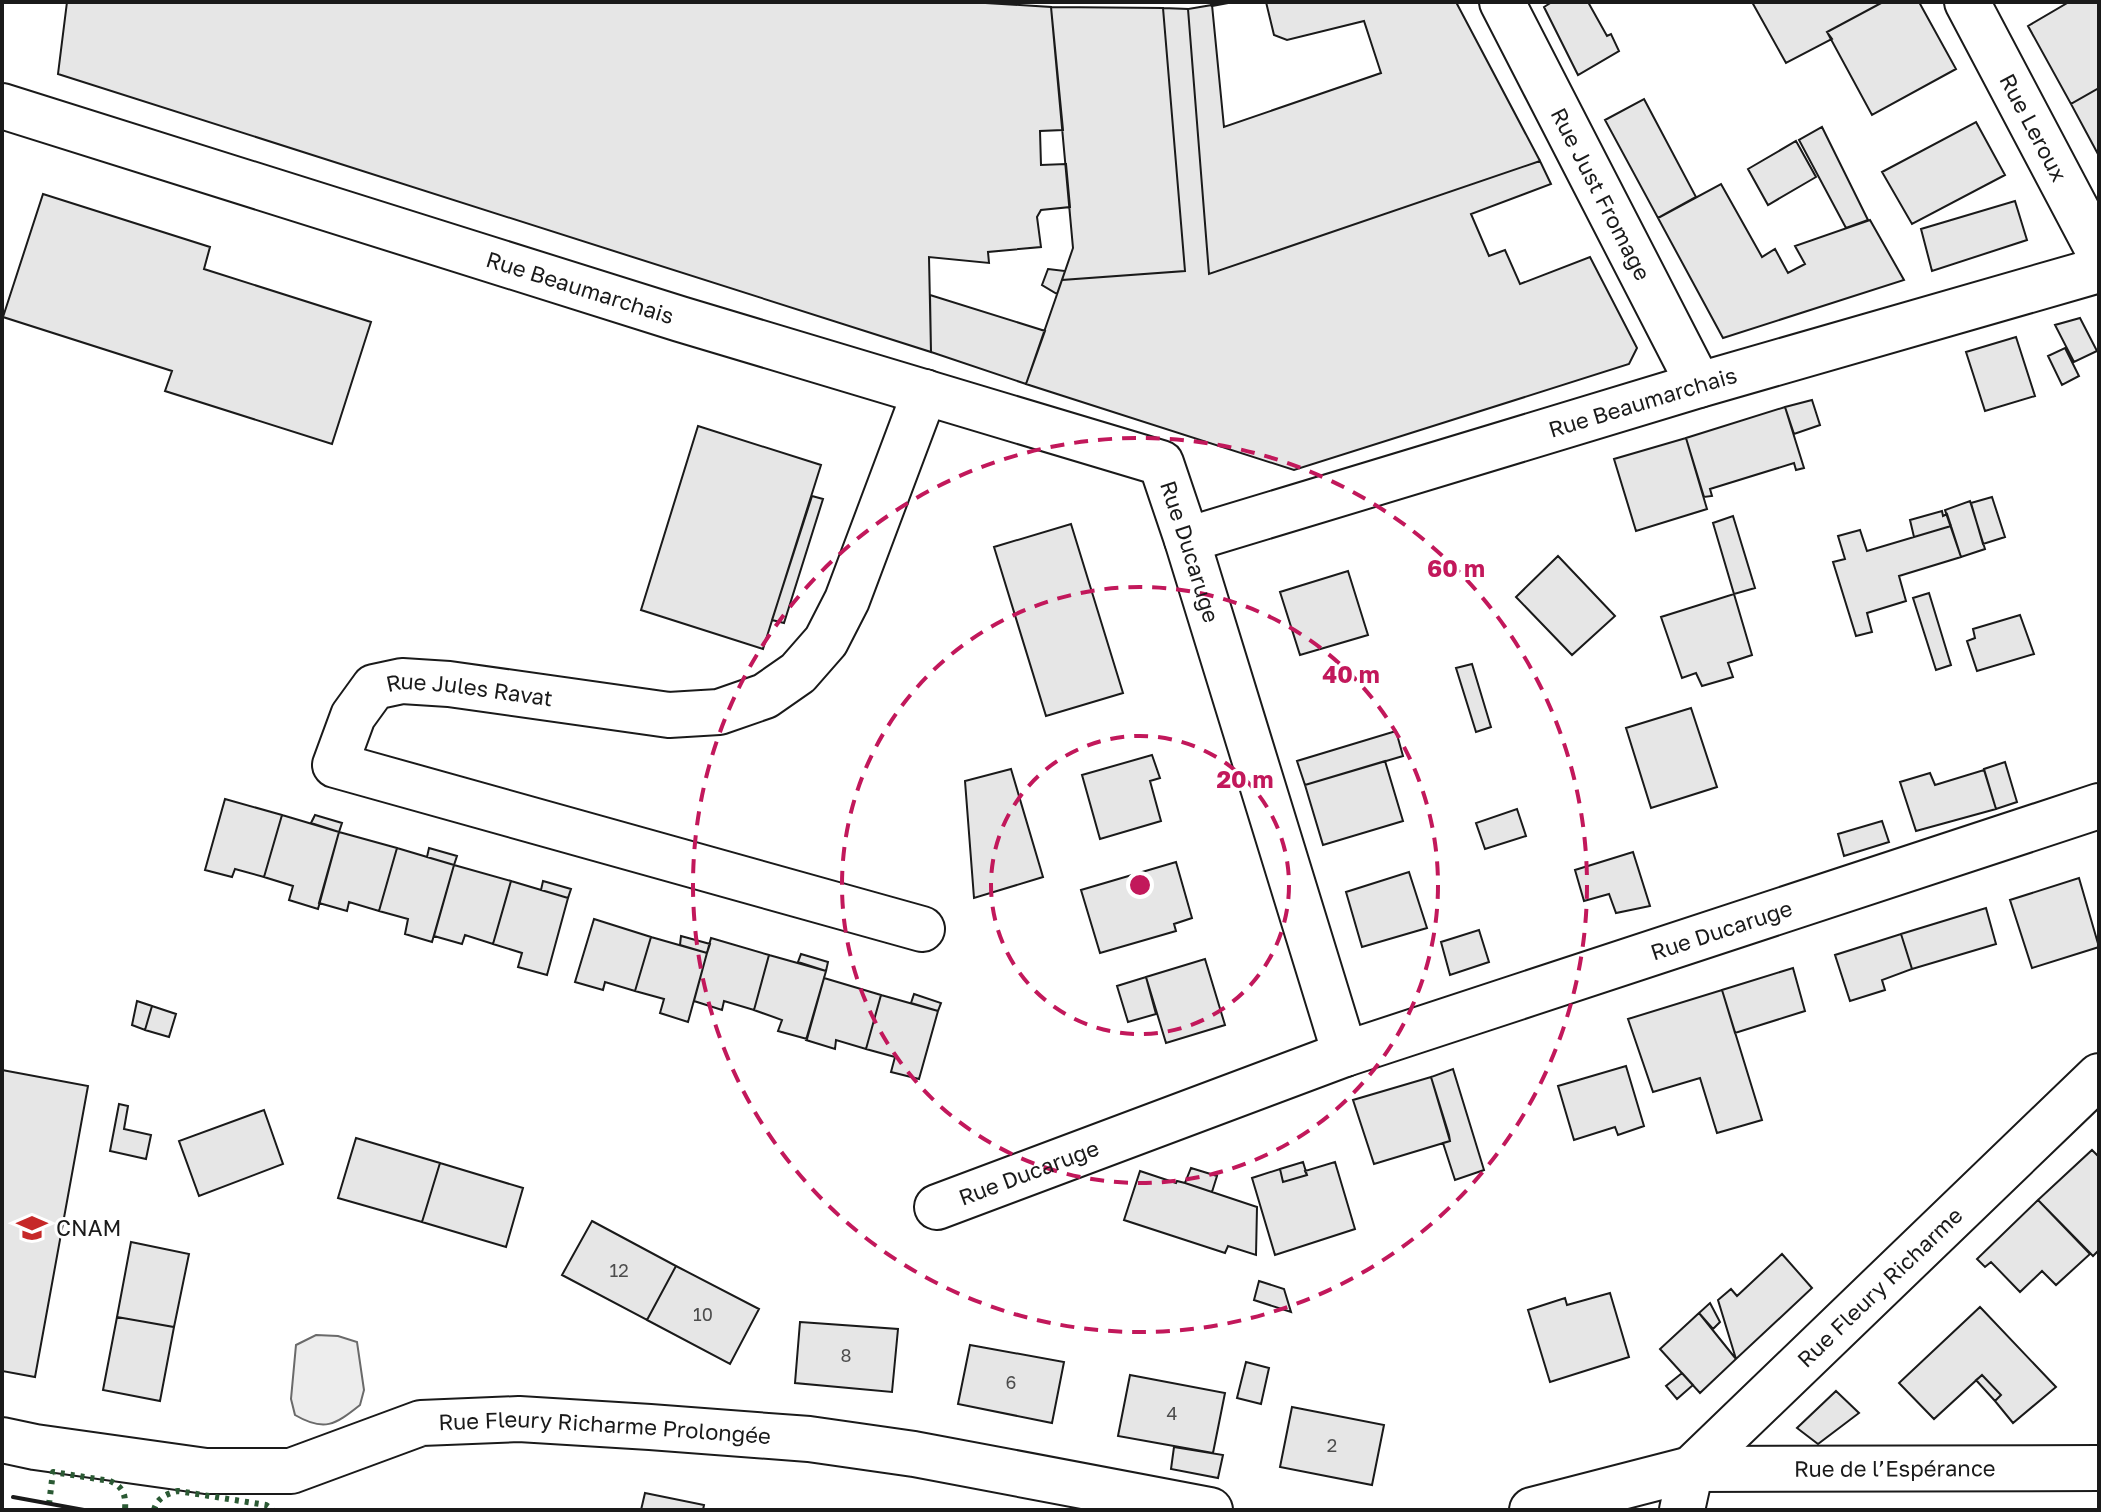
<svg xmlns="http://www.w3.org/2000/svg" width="2101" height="1512" font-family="'Golos Text',sans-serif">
	<rect width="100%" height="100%" fill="#fff"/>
	<!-- green -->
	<path fill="#ededed" stroke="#6a6a6a" stroke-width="2" d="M 316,1335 L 338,1336 L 357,1342 L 364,1390 L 360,1405 C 335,1425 324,1432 295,1415 L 291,1399 L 296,1345 Z"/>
	<!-- building -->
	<path fill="#e6e6e6" stroke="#1a1a1a" stroke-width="2" d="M 67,2 L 969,2 L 1051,7 L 1063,130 L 1040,131 L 1041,165 L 1066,164 L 1070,207 L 1041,210 L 1037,217 L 1041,247 L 988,252 L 989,263 L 929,257 L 931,352 L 58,74 Z
		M 1266,2 L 1456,2 L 1540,161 L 1209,274 L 1188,9 L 1212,5 L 1224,127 L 1381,73 L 1364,21 L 1287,40 L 1274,35 Z
		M 1552,2 L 1588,2 L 1607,36 L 1611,34 L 1619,51 L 1578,75 L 1544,7 Z
		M 1752,2 L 1883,2 L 1827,32 L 1832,39 L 1786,63 Z
		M 1883,2 L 1919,2 L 1956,69 L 1872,115 L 1827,32 Z
		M 2069,2 L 2099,2 L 2099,88 L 2071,104 L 2028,26 Z
		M 1051,7 L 1163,8 L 1185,271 L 1062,280 L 1073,248 Z
		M 1163,8 L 1188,9 L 1209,274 L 1540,161 L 1551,184 L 1471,214 L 1489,256 L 1505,250 L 1520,284 L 1590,257 L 1637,348 L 1629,364 L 1294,470 L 1026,384 L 1062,280 L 1185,271 Z
		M 2099,88 L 2099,156 L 2071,104 Z
		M 1644,99 L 1696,197 L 1658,218 L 1605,120 Z
		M 1976,122 L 2005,175 L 1912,224 L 1882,172 Z
		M 1822,127 L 1868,220 L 1846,228 L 1799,140 Z
		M 1796,141 L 1816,177 L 1768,205 L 1748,169 Z
		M 1721,184 L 1762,257 L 1775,249 L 1788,273 L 1805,264 L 1795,246 L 1870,220 L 1904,280 L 1723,338 L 1658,218 Z
		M 43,194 L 210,247 L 204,269 L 371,322 L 332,444 L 165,391 L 172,371 L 3,317 Z
		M 2015,201 L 2027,240 L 1932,271 L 1921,229 Z
		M 1048,269 L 1065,271 L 1057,294 L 1042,285 Z
		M 930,295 L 1045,331 L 1026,384 L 931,352 Z
		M 2080,318 L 2097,351 L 2074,362 L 2055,325 Z
		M 2016,337 L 2035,396 L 1985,411 L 1966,352 Z
		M 2065,348 L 2079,376 L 2062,385 L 2048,356 Z
		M 1812,400 L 1820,425 L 1794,434 L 1785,407 Z
		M 1785,407 L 1804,468 L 1796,470 L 1794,463 L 1710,489 L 1712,496 L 1704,497 L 1686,438 Z
		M 698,426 L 821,465 L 763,649 L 641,610 Z
		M 1686,438 L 1707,509 L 1636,531 L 1614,459 Z
		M 812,496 L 823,499 L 784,623 L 772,620 Z
		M 1992,497 L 2005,537 L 1983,544 L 1971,503 Z
		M 1970,501 L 1985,549 L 1961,557 L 1945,510 Z
		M 1942,511 L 1943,516 L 1947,514 L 1951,526 L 1914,537 L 1910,520 Z
		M 1733,516 L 1755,588 L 1734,594 L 1713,523 Z
		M 1071,524 L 1123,693 L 1046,716 L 994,547 Z
		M 1951,526 L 1961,557 L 1899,576 L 1906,601 L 1867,613 L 1872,632 L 1856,636 L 1833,562 L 1845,559 L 1838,536 L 1860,530 L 1867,551 Z
		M 1558,556 L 1615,616 L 1572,655 L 1516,597 Z
		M 1348,571 L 1368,635 L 1300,655 L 1280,592 Z
		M 1929,593 L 1951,665 L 1936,670 L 1913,598 Z
		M 1734,594 L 1752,655 L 1728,663 L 1733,677 L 1702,686 L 1696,673 L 1682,678 L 1661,617 Z
		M 2020,615 L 2034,654 L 1977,671 L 1967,641 L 1975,638 L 1973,629 Z
		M 1472,664 L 1491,727 L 1476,732 L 1456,668 Z
		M 1691,708 L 1717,787 L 1651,808 L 1626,728 Z
		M 1396,731 L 1403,756 L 1305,785 L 1297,761 Z
		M 1152,755 L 1160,778 L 1150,781 L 1161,821 L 1100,839 L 1082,775 Z
		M 1385,761 L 1403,821 L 1323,845 L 1305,785 Z
		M 2005,762 L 2017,802 L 1996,809 L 1984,769 Z
		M 1011,769 L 1043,877 L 974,898 L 965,781 Z
		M 1984,770 L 1996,809 L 1916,831 L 1900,782 L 1930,773 L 1935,785 Z
		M 225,799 L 282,815 L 264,877 L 235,869 L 232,877 L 205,870 Z
		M 1517,809 L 1526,836 L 1485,849 L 1476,823 Z
		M 282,815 L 339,832 L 318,909 L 289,900 L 293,886 L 264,877 Z
		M 315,815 L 342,823 L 339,832 L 311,823 Z
		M 1882,821 L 1889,842 L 1844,856 L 1838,834 Z
		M 339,832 L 397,848 L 379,911 L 349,902 L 347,911 L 319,903 Z
		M 397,848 L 454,865 L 432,942 L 405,934 L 408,919 L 379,911 Z
		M 429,848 L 457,856 L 454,865 L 427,857 Z
		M 1633,852 L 1650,906 L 1616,913 L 1609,894 L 1584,901 L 1575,870 Z
		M 1176,862 L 1192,918 L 1174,924 L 1176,931 L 1100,953 L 1081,890 Z
		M 454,865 L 511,881 L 493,944 L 465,935 L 462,944 L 434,936 Z
		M 1409,872 L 1427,928 L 1362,947 L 1346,892 Z
		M 2079,878 L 2099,947 L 2032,968 L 2010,900 Z
		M 511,881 L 568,898 L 547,975 L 518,967 L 522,953 L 493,944 Z
		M 543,881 L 571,889 L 568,898 L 541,890 Z
		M 1986,908 L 1996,944 L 1912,969 L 1901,934 Z
		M 594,919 L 651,937 L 635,991 L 605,982 L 603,990 L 575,982 Z
		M 1479,930 L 1489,962 L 1450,975 L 1441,942 Z
		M 1901,934 L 1912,969 L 1882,980 L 1885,990 L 1850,1001 L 1835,955 Z
		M 681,936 L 710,944 L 707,953 L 680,945 Z
		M 651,937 L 707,953 L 688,1022 L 660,1013 L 664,999 L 635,991 Z
		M 711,938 L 769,955 L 754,1010 L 724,1001 L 722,1010 L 694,1001 Z
		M 801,954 L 828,962 L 826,971 L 798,962 Z
		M 769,955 L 826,971 L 807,1039 L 778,1031 L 782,1020 L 754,1010 Z
		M 1205,959 L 1225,1025 L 1166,1043 L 1146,977 Z
		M 1793,968 L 1805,1011 L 1735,1033 L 1722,990 Z
		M 1146,977 L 1156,1014 L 1128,1022 L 1117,986 Z
		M 824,978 L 881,995 L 866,1049 L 836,1040 L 835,1049 L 806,1040 Z
		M 1722,990 L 1762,1120 L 1717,1133 L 1700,1078 L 1653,1092 L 1628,1019 Z
		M 914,994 L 941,1003 L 938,1011 L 911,1003 Z
		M 881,995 L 938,1011 L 919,1079 L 891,1072 L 895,1057 L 866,1049 Z
		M 137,1001 L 152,1006 L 145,1030 L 132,1025 Z
		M 152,1006 L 176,1014 L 169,1037 L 145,1030 Z
		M 1626,1066 L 1644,1126 L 1618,1135 L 1615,1127 L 1574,1140 L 1558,1086 Z
		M 1453,1069 L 1484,1170 L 1455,1180 L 1443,1143 L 1450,1141 L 1449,1135 L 1431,1077 Z
		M 2,1070 L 88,1086 L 35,1377 L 2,1371 Z
		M 1431,1077 L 1450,1141 L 1374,1164 L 1353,1100 Z
		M 119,1104 L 128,1106 L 124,1129 L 151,1135 L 146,1159 L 110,1151 Z
		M 264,1110 L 283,1164 L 199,1196 L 179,1141 Z
		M 356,1138 L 440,1163 L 422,1222 L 338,1198 Z
		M 2092,1150 L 2099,1157 L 2099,1250 L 2093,1256 L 2038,1200 Z
		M 1303,1162 L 1307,1175 L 1283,1182 L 1280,1169 Z
		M 1335,1162 L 1355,1229 L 1275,1255 L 1252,1178 L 1280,1169 L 1283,1182 L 1307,1175 L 1305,1171 Z
		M 440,1163 L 523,1188 L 506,1247 L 422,1222 Z
		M 1191,1168 L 1217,1176 L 1212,1192 L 1185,1183 Z
		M 1140,1171 L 1176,1183 L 1177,1181 L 1185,1183 L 1257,1207 L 1256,1255 L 1228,1246 L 1225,1253 L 1124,1220 Z
		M 2038,1200 L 2090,1254 L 2056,1285 L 2042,1271 L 2020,1292 L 1991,1262 L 1985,1267 L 1977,1259 Z
		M 592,1221 L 676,1266 L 647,1320 L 562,1275 Z
		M 131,1242 L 189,1254 L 174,1327 L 117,1317 Z
		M 1782,1254 L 1812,1288 L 1736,1359 L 1718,1300 L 1731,1289 L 1737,1296 Z
		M 676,1266 L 759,1309 L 730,1364 L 647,1320 Z
		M 1259,1281 L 1284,1289 L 1291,1312 L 1254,1300 Z
		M 1610,1293 L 1629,1357 L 1550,1382 L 1528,1310 L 1565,1298 L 1567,1305 Z
		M 1710,1303 L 1720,1322 L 1713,1329 L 1699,1313 Z
		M 1980,1307 L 2056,1387 L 2013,1423 L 1995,1401 L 2001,1395 L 1982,1375 L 1934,1419 L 1899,1383 Z
		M 1699,1313 L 1736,1359 L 1700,1393 L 1660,1349 Z
		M 117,1317 L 174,1327 L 160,1401 L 103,1390 Z
		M 800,1322 L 898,1329 L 892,1392 L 795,1383 Z
		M 970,1345 L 1064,1362 L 1052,1423 L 958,1404 Z
		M 1246,1362 L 1269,1368 L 1261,1404 L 1237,1398 Z
		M 1682,1373 L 1693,1385 L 1677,1399 L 1666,1386 Z
		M 1130,1375 L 1225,1393 L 1213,1453 L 1118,1436 Z
		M 1982,1375 L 2001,1395 L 1995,1401 L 1976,1380 Z
		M 1836,1391 L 1859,1413 L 1818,1444 L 1797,1428 Z
		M 1292,1407 L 1384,1425 L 1372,1485 L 1280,1467 Z
		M 1174,1447 L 1223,1455 L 1218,1478 L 1171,1469 Z
		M 645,1493 L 704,1505 L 703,1510 L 641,1510 Z"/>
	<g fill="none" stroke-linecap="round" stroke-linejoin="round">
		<!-- minor casing -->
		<g stroke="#1a1a1a" stroke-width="48">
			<g id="minor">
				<path id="s1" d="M 1502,2 L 1699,385"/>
				<path id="s2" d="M 1967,2 L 2099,252"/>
				<path id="s3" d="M 2,106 L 680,319 L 1161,463 L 1187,540 L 1345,1054 L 2099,806"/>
				<path id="s4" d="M 1187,540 L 1699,385 L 2099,270"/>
				<path id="s5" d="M 922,929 L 335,765 L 353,716 L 374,687 L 402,681 L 449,684 L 669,715 L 719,712 L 765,696 L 798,673 L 826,641 L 847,600 L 925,392"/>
				<path id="s6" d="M 937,1207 L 1345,1054"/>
				<path id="s7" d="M 2,1440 L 35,1447 L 206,1471 L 291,1471 L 421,1423 L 519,1419 L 650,1427 L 809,1439 L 914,1454 L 1210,1510"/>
				<path id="s8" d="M 1532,1510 L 1691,1469 L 2099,1468"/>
				<path id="s9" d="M 1682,1510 L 1691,1469 L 2099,1076"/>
			</g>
		</g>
		<!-- minor -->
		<use href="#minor" stroke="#fff" stroke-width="44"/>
		<!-- hedge -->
		<path stroke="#2b5a34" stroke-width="6" stroke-dasharray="4 6" stroke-linecap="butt" d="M 49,1504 L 53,1472 L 110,1481 C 124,1487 126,1496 125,1510
			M 154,1510 C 157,1498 166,1494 178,1491 L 266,1505 L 273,1510"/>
		<!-- fence -->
		<path stroke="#1a1a1a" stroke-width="2" stroke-dasharray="10 4" stroke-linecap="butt" d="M 84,1510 L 87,1510"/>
		<!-- wall -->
		<path stroke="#1a1a1a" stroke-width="4" d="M 1212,5 L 1228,2
			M 13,1497 L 84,1510"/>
	</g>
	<!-- distance rings -->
	<g fill="none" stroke="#c2185b" stroke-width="4" stroke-dasharray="14 10">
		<circle cx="1140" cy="885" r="149"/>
		<circle cx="1140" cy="885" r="298"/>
		<circle cx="1140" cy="885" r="447"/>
	</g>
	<!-- icons -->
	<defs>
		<g id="university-bare" transform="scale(2.4)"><path d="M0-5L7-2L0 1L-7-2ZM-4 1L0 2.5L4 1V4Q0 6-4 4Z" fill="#c62828" stroke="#fff" stroke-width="2.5" paint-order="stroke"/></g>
	</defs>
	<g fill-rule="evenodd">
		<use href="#university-bare" x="32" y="1228"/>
	</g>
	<g text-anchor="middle" stroke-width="6" stroke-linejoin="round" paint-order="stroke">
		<!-- number labels -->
		<g font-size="18" fill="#4d4d4d">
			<text x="619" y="1277">12</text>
			<text x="703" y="1321">10</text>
			<text x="846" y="1362">8</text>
			<text x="1011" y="1389">6</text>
			<text x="1172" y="1420">4</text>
			<text x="1332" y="1452">2</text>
		</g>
		<!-- street labels -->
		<g font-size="22" fill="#1a1a1a" stroke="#fff">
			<text dy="8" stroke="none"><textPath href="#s2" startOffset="142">Rue Leroux</textPath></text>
			<text dy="8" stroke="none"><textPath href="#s1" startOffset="216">Rue Just Fromage</textPath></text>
			<text dy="8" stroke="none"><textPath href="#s3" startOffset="606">Rue Beaumarchais</textPath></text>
			<text dy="8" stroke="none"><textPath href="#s4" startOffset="476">Rue Beaumarchais</textPath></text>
			<text dy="8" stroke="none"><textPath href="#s3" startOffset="1306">Rue Ducaruge</textPath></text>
			<text dy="8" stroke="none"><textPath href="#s5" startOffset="794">Rue Jules Ravat</textPath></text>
			<text dy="8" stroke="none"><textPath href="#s3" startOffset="2228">Rue Ducaruge</textPath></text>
			<text dy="8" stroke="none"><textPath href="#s6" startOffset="98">Rue Ducaruge</textPath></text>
			<text dy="8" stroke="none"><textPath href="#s9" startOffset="304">Rue Fleury Richarme</textPath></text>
			<text dy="8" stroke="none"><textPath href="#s7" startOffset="614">Rue Fleury Richarme Prolongée</textPath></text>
			<text dy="8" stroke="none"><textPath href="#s8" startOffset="368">Rue de l’Espérance</textPath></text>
		</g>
		<!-- poi labels -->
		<g font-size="22" fill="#1a1a1a" stroke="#fff" text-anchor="start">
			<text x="56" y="1236">CNAM</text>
		</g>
	</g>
	<circle cx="1140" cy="885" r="12" fill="#c2185b" stroke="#fff" stroke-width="4"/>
	<g font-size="24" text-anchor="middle" font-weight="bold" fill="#c2185b" stroke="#fff" stroke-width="6" stroke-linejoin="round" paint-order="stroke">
		<text x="1456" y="577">60 m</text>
		<text x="1351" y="683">40 m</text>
		<text x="1245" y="788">20 m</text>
	</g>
	<!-- border -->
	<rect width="2101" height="1512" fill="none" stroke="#1a1a1a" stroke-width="8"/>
</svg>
